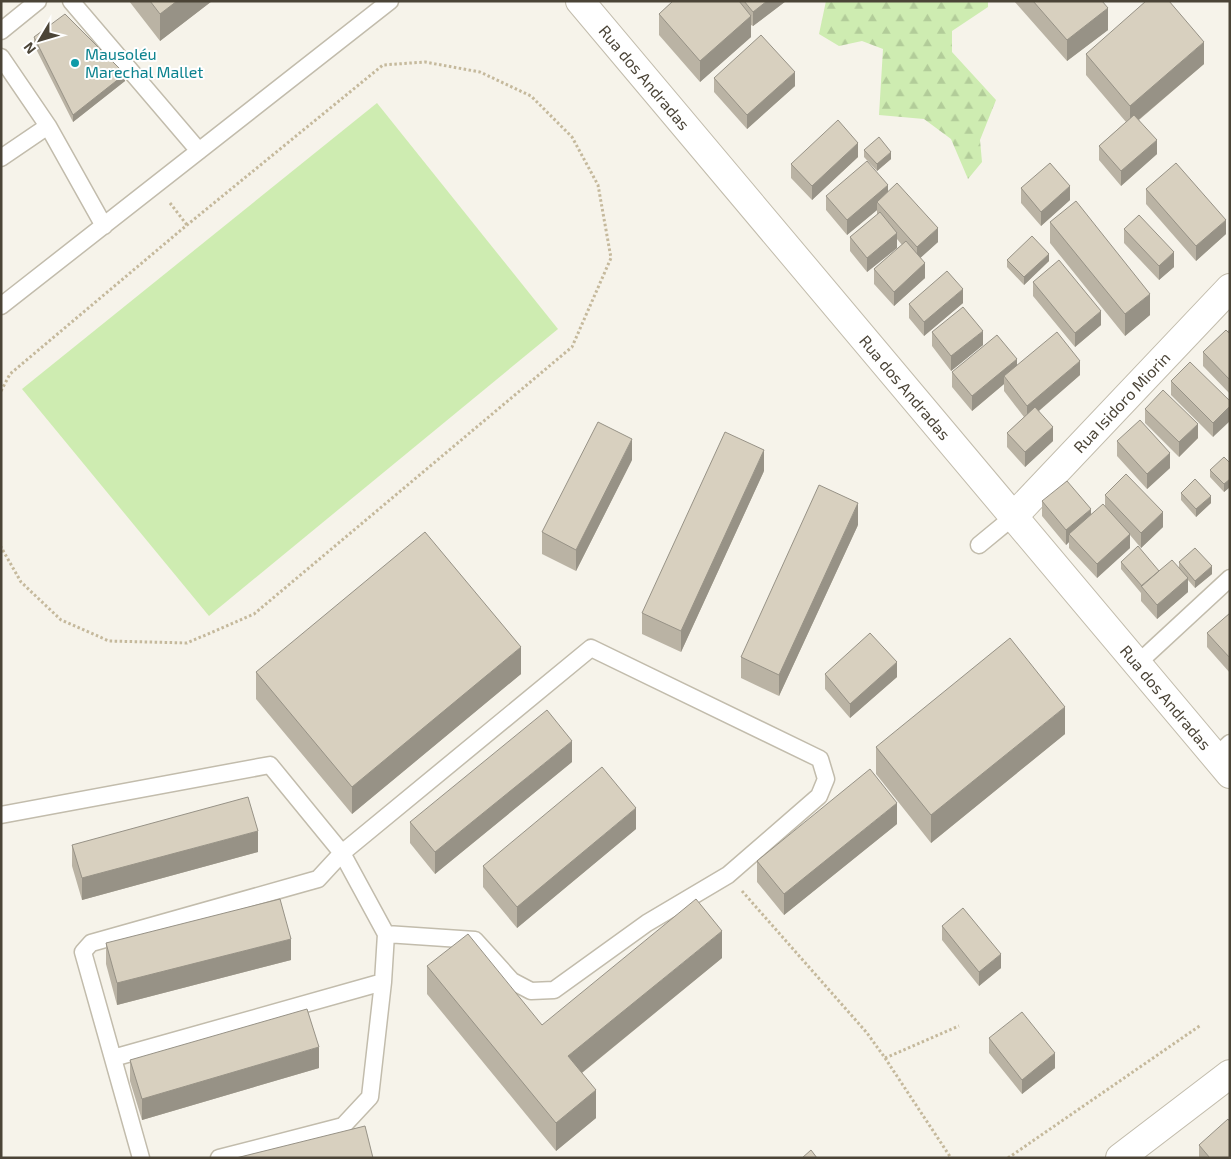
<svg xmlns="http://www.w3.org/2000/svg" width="1231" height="1159" font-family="'Exo 2',sans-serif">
	<defs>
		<pattern id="forest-firs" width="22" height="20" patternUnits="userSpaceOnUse" patternTransform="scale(1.25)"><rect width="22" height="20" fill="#ceecb1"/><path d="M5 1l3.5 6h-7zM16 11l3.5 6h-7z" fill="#b2cc99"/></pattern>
	</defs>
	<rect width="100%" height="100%" fill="#f6f3ea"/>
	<!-- forest -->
	<path fill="url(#forest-firs)" d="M 826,1 L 988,1 L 988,7 L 952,31 L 952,52 L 996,100 L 980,140 L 982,162 L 968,179 L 951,139 L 924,119 L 879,115 L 883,49 L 862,41 L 839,46 L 819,34 Z"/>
	<!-- garden -->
	<path fill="#ceecb1" d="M 377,103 L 558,329 L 209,616 L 22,389 Z"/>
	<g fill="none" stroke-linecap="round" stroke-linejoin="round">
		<!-- service casing -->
		<g stroke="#c2bcac" stroke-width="19">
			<path id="service" d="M 71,1 L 199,151
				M 1,31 L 38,1
				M 1,57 L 48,126 L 104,226
				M 1,158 L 48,126
				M 1,306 L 390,1
				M 979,545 L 1013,517
				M 1137,664 L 1230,578
				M 1215,757 L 1230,743
				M 1,815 L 270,765 L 342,853 L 386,934 L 383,982 L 370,1097 L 343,1126 L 219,1158
				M 113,1058 L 383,982
				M 141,1158 L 83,952 L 91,943 L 318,879 L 342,853 L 591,648 L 820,759 L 826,779 L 819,796 L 728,875 L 647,923 L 554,990 L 531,991 L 512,981 L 475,940 L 386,934"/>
		</g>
		<!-- minor casing -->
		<g stroke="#c2bcac" stroke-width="30">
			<g id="minor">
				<path id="s1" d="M 580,1 L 1230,774"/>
				<path id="s2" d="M 1013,517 L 1230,288"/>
				<path d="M 1120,1158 L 1230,1074"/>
			</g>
		</g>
		<!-- path -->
		<path stroke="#c5b99c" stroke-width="3" stroke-dasharray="2.5 2.5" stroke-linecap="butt" d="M 170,203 L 187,225
			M 1,391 L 10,374 L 187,225 L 383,65 L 425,62 L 480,72 L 531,96 L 572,137 L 598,185 L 611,258 L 572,347 L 254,614 L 187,643 L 109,641 L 61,620 L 21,582 L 1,547
			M 742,891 L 867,1033 L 885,1058 L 959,1026
			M 885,1058 L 951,1158
			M 1008,1158 L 1201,1025"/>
		<!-- service -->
		<use href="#service" stroke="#fff" stroke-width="16"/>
		<!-- minor -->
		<use href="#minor" stroke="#fff" stroke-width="28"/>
	</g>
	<!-- wall -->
	<path fill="#bab3a4" d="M 129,1 L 212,1 L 160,41 Z
		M 673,1 L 786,1 L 753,26 L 751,25 L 751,37 L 700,82 L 659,35 L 659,14 Z
		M 1014,1 L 1102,1 L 1108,30 L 1067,61 Z
		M 34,37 L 125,81 L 73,122 L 34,45 Z
		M 1086,54 L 1204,64 L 1139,120 L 1157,154 L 1121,186 L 1099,160 L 1099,146 L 1126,122 L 1086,75 Z
		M 714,78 L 795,86 L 747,129 L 714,92 Z
		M 864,150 L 891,159 L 877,171 L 864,157 Z
		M 858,157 L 812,200 L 791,178 L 791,164 Z
		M 1021,188 L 1070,200 L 1041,226 L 1021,203 Z
		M 1146,189 L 1226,234 L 1196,261 L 1146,204 Z
		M 888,191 L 938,242 L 920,258 L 925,278 L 894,306 L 874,284 L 874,269 L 902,245 L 897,239 L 897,248 L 867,272 L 850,251 L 850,237 L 877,215 L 877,210 L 847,235 L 826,210 L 826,196 Z
		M 1050,222 L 1150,315 L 1125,336 L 1050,243 Z
		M 1124,229 L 1174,267 L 1159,280 L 1124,243 Z
		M 1007,260 L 1049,261 L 1024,285 L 1007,267 Z
		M 1033,282 L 1101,325 L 1075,347 L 1033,296 Z
		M 963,303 L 924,336 L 909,318 L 909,304 Z
		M 1230,329 L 1230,394 L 1203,366 L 1203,352 Z
		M 932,332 L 983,345 L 951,371 L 932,346 Z
		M 1017,365 L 1080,375 L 1039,411 L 1053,441 L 1025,467 L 1007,447 L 1007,433 L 1024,417 L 1004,391 L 1004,384 L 972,411 L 952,387 L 952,372 Z
		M 1171,381 L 1230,401 L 1213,437 L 1171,395 Z
		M 1145,409 L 1198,438 L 1179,457 L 1145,423 Z
		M 1117,441 L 1170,468 L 1147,489 L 1117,456 Z
		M 632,460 L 576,571 L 542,554 L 542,532 Z
		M 1230,463 L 1230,487 L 1224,492 L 1210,477 L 1210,470 Z
		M 764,471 L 681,652 L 642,634 L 642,613 Z
		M 1181,493 L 1211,503 L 1196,517 L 1181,500 Z
		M 1105,495 L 1163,527 L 1141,548 L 1130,535 L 1130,548 L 1097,578 L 1069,548 L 1069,542 L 1066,545 L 1042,516 L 1042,501 L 1091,514 L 1105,506 Z
		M 858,525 L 779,696 L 741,678 L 741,657 Z
		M 1121,562 L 1159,571 L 1179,568 L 1179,562 L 1212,574 L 1195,588 L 1188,580 L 1188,592 L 1157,619 L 1141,601 L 1141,593 L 1121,569 Z
		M 1230,613 L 1230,673 L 1207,647 L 1207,633 Z
		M 256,672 L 521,674 L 352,814 L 256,699 Z
		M 825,674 L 897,677 L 850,718 L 825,689 Z
		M 1065,734 L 931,843 L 876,774 L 876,747 Z
		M 572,762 L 435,874 L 410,843 L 410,822 Z
		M 897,824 L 784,915 L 757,882 L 757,861 Z
		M 636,829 L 517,928 L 483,887 L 483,866 Z
		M 72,845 L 258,852 L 82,900 L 72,866 Z
		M 942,926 L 1001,968 L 979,986 L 942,940 Z
		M 106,943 L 291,960 L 117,1005 L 106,964 Z
		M 722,958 L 582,1073 L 596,1118 L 556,1151 L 427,994 L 427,966 L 542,1025 Z
		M 989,1038 L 1055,1068 L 1022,1094 L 989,1053 Z
		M 130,1060 L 319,1068 L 142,1120 L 130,1081 Z
		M 1229,1114 L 1230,1158 L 1199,1158 L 1199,1145 L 1229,1121 Z"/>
	<!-- shaded-wall -->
	<path fill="#979286" d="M 177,1 L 212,1 L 160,41 L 160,14 Z
		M 767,1 L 786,1 L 753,26 L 753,12 Z
		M 1108,8 L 1108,30 L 1067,61 L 1067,40 Z
		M 751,16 L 751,37 L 700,82 L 700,61 Z
		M 1204,42 L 1204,64 L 1130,127 L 1130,106 Z
		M 795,72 L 795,86 L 747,129 L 747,115 Z
		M 125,74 L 125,81 L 73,122 L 73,115 Z
		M 1157,140 L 1157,154 L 1121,186 L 1121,171 Z
		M 858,143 L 858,157 L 812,200 L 812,186 Z
		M 891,152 L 891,159 L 877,171 L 877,164 Z
		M 888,185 L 888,200 L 877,202 L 877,210 L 847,235 L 847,220 Z
		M 1070,186 L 1070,200 L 1041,226 L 1041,212 Z
		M 1226,220 L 1226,234 L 1196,261 L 1196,246 Z
		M 938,228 L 938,242 L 917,261 L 917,247 Z
		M 897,233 L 897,248 L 867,272 L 867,258 Z
		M 1174,252 L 1174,267 L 1159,280 L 1159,266 Z
		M 1049,254 L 1049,261 L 1024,285 L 1024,277 Z
		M 925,263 L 925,278 L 894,306 L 894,292 Z
		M 963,289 L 963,303 L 924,336 L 924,322 Z
		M 1150,294 L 1150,315 L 1125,336 L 1125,314 Z
		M 1101,311 L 1101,325 L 1075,347 L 1075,333 Z
		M 983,331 L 983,345 L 951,371 L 951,356 Z
		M 1017,359 L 1017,373 L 1004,376 L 1004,384 L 972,411 L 972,396 Z
		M 1080,361 L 1080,375 L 1027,421 L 1027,406 Z
		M 1230,406 L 1230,421 L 1213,437 L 1213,423 Z
		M 1198,424 L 1198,438 L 1179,457 L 1179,442 Z
		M 1053,427 L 1053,441 L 1025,467 L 1025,452 Z
		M 632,439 L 632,460 L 576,571 L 576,550 Z
		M 764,450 L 764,471 L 681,652 L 681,631 Z
		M 1170,453 L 1170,468 L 1147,489 L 1147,474 Z
		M 1230,479 L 1230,487 L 1224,492 L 1224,484 Z
		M 1211,496 L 1211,503 L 1196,517 L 1196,509 Z
		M 858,503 L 858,525 L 779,696 L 779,675 Z
		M 1091,509 L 1091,524 L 1069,534 L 1069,542 L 1066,545 L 1066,530 Z
		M 1163,512 L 1163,527 L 1141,548 L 1141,533 Z
		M 1130,534 L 1130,548 L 1097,578 L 1097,564 Z
		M 1212,566 L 1212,574 L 1195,588 L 1195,581 Z
		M 1188,578 L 1188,592 L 1157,619 L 1157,605 Z
		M 521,647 L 521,674 L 352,814 L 352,787 Z
		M 897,662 L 897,677 L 850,718 L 850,704 Z
		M 1065,707 L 1065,734 L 931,843 L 931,815 Z
		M 572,741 L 572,762 L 435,874 L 435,852 Z
		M 897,803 L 897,824 L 784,915 L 784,894 Z
		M 636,808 L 636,829 L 517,928 L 517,907 Z
		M 258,831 L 258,852 L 82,900 L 82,878 Z
		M 722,931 L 722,958 L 568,1084 L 568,1056 Z
		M 291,939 L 291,960 L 117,1005 L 117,983 Z
		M 1001,954 L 1001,968 L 979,986 L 979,972 Z
		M 319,1047 L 319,1068 L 142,1120 L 142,1099 Z
		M 1055,1053 L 1055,1068 L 1022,1094 L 1022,1080 Z
		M 596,1090 L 596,1118 L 556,1151 L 556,1123 Z"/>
	<!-- building -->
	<path fill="#d8d0bf" stroke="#979286" d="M 150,1 L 177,1 L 160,14 Z
		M 673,1 L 739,1 L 751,16 L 700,61 L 659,14 Z
		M 744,1 L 767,1 L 753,12 Z
		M 1033,1 L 1102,1 L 1108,8 L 1067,40 Z
		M 1146,1 L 1169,1 L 1204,42 L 1130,106 L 1086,54 Z
		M 65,14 L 125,74 L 73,115 L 34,37 Z
		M 761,35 L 795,72 L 747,115 L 714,78 Z
		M 1134,115 L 1157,140 L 1121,171 L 1099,146 Z
		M 838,120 L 858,143 L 812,186 L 791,164 Z
		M 879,137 L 891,152 L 877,164 L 864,150 Z
		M 867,161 L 888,185 L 847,220 L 826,196 Z
		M 1050,163 L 1070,186 L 1041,212 L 1021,188 Z
		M 1176,163 L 1226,220 L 1196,246 L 1146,189 Z
		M 897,183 L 938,228 L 917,247 L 877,202 Z
		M 1076,201 L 1150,294 L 1125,314 L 1050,222 Z
		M 880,212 L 897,233 L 867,258 L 850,237 Z
		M 1139,215 L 1174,252 L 1159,266 L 1124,229 Z
		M 1032,236 L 1049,254 L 1024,277 L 1007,260 Z
		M 906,241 L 925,263 L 894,292 L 874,269 Z
		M 1059,260 L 1101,311 L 1075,333 L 1033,282 Z
		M 947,271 L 963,289 L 924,322 L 909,304 Z
		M 963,307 L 983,331 L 951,356 L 932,332 Z
		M 1226,330 L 1230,334 L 1230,380 L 1203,352 Z
		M 1057,332 L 1080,361 L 1027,406 L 1004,376 Z
		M 997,335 L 1017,359 L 972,396 L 952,372 Z
		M 1190,362 L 1230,401 L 1230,406 L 1213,423 L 1171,381 Z
		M 1163,390 L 1198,424 L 1179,442 L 1145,409 Z
		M 1035,407 L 1053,427 L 1025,452 L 1007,433 Z
		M 1140,420 L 1170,453 L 1147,474 L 1117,441 Z
		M 598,422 L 632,439 L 576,550 L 542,532 Z
		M 725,432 L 764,450 L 681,631 L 642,613 Z
		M 1224,457 L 1230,463 L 1230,479 L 1224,484 L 1210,470 Z
		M 1126,474 L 1163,512 L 1141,533 L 1105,495 Z
		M 1195,479 L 1211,496 L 1196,509 L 1181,493 Z
		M 1067,481 L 1091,509 L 1066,530 L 1042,501 Z
		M 819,485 L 858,503 L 779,675 L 741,657 Z
		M 1103,504 L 1130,534 L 1097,564 L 1069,534 Z
		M 425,532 L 521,647 L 352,787 L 256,672 Z
		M 1138,546 L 1159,571 L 1142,586 L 1121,562 Z
		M 1195,548 L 1212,566 L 1195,581 L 1179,562 Z
		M 1172,560 L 1188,578 L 1157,605 L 1141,586 Z
		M 1230,613 L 1230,658 L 1207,633 Z
		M 870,633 L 897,662 L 850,704 L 825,674 Z
		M 1010,638 L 1065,707 L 931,815 L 876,747 Z
		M 547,710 L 572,741 L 435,852 L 410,822 Z
		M 602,767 L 636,808 L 517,907 L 483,866 Z
		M 870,769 L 897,803 L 784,894 L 757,861 Z
		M 248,797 L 258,831 L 82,878 L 72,845 Z
		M 280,899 L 291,939 L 117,983 L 106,943 Z
		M 696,899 L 722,931 L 568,1056 L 596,1090 L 556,1123 L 427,966 L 468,934 L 542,1025 Z
		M 963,908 L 1001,954 L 979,972 L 942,926 Z
		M 307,1009 L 319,1047 L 142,1099 L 130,1060 Z
		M 1022,1012 L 1055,1053 L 1022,1080 L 989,1038 Z
		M 1228,1119 L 1230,1122 L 1230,1158 L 1210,1158 L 1199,1145 Z
		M 365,1126 L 373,1158 L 236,1158 Z
		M 811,1150 L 817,1158 L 802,1158 Z"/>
	<!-- markers -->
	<circle fill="#0f9aa8" stroke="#fff" stroke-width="2" cx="75" cy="63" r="5"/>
	<g text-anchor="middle" stroke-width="4" stroke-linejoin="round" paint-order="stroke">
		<!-- culture labels -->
		<g font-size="16" fill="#0d838f" stroke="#fff" text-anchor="start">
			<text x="85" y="60">Mausoléu<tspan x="85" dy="18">Marechal Mallet</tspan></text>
		</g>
		<!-- street labels -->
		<g font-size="16" fill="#4b4437" stroke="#fff">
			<text dy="6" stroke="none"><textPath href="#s1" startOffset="100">Rua dos Andradas</textPath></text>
			<text dy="6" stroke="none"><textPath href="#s1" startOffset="505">Rua dos Andradas</textPath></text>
			<text dy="6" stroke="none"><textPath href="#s2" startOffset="158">Rua Isidoro Miorin</textPath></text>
			<text dy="6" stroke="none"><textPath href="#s1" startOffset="910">Rua dos Andradas</textPath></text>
		</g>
	</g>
	<!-- border -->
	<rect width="1231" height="1159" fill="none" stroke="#4b4437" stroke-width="5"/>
	<!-- north arrow -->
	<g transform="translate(40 40) rotate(232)" stroke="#ffffff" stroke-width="4" paint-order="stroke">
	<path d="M0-4L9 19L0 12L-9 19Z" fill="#4b4437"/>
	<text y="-8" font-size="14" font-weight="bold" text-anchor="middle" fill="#4b4437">N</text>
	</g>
</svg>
